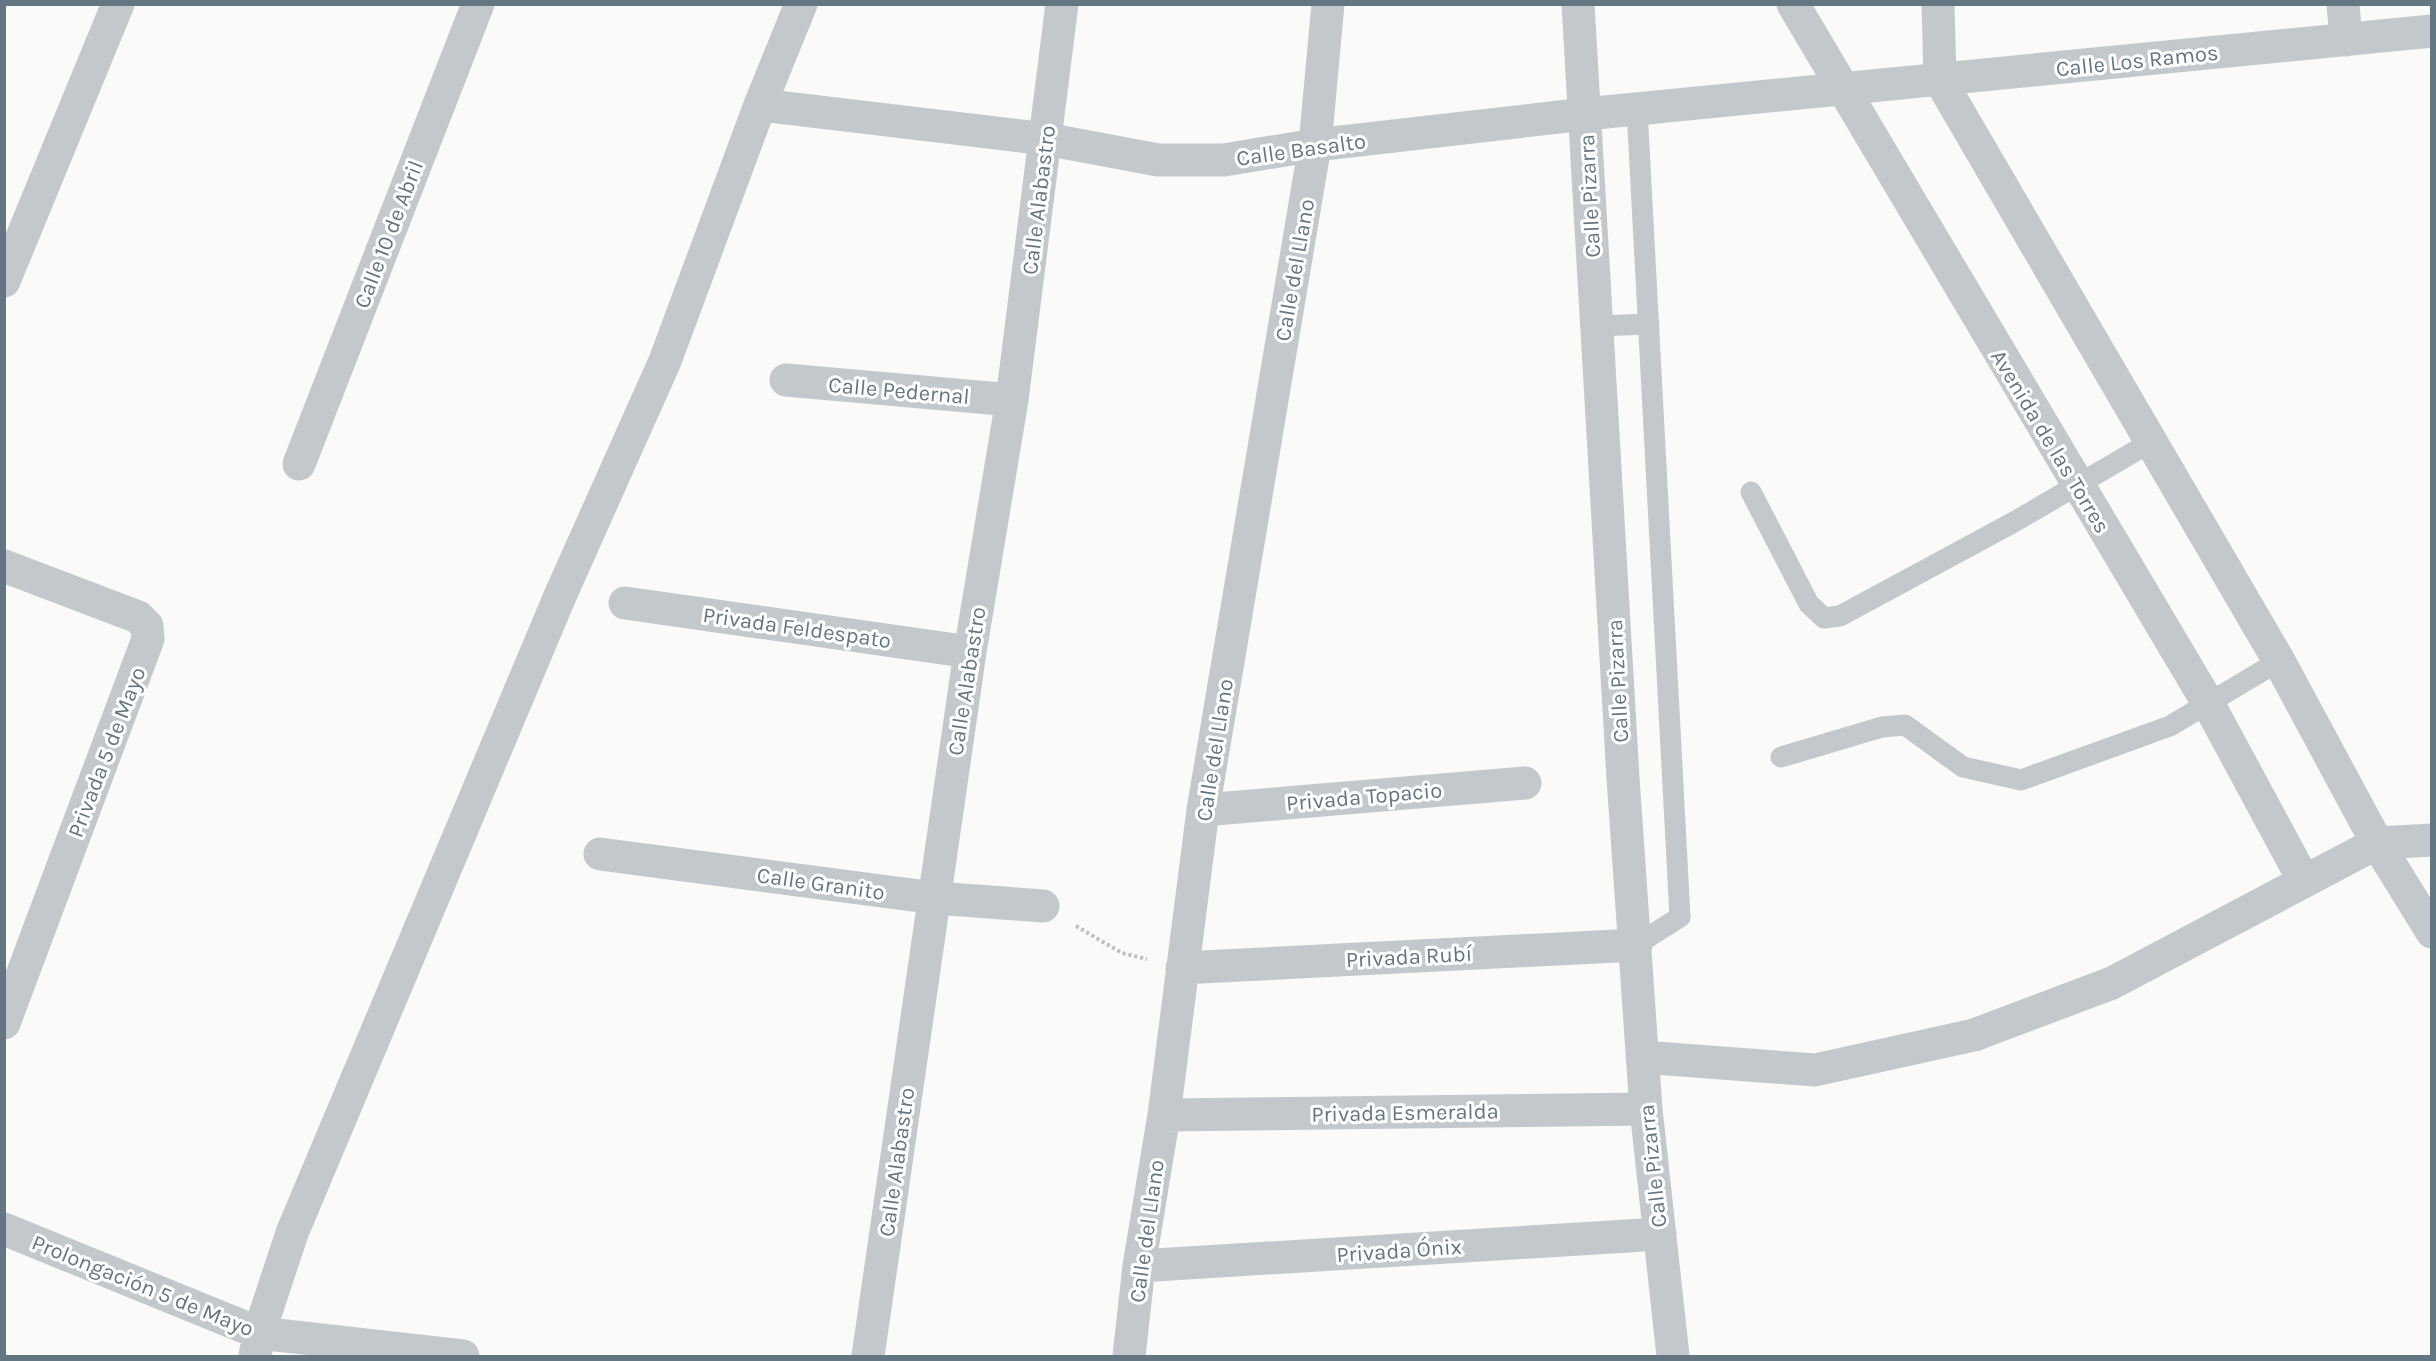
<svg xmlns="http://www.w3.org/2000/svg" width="2436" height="1361" font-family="Karla,sans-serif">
	<rect width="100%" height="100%" fill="#fafaf8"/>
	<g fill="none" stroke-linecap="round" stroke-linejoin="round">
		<!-- path -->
		<path stroke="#bbbfc2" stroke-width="4" stroke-dasharray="3 3" stroke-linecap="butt" d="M 1076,926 L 1122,953 L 1147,959"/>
		<!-- service -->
		<path stroke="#c3c8cc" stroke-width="21" d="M 1597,326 L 1649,324
			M 1751,492 L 1809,604 L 1824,618 L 1840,616 L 2014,522 L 2151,442
			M 1781,757 L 1882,727 L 1905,725 L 1963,767 L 2021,780 L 2170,726 L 2279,661
			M 1636,945 L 1680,917 L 1637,109"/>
		<!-- minor -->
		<path stroke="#c3c8cc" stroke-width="33" d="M 1578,4 L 1623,778 L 1646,1109 L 1673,1356
			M 1793,4 L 2208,703 L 2304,881
			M 1938,4 L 1940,80 L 2279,661 L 2377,843 L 2432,932
			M 2343,4 L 2346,40
			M 760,105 L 1046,139 L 1158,160 L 1224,160 L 1315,145 L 1585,114 L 2432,31
			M 4,281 L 118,4
			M 786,380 L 1012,400
			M 299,464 L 478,4
			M 4,566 L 138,617 L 147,626 L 148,639 L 4,1023
			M 625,603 L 970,652
			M 1203,810 L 1525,783
			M 600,854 L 935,898 L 1043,906
			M 1182,968 L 1636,945
			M 1642,1057 L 1815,1070 L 1974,1035 L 2112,983 L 2377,843 L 2432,840
			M 1164,1115 L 1646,1109
			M 4,1229 L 259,1333 L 463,1356
			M 1139,1266 L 1660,1234
			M 255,1356 L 259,1333 L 292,1233 L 560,596 L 665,361 L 760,105 L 801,4
			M 868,1356 L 970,652 L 1012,400 L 1062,4
			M 1129,1356 L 1139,1266 L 1164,1115 L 1203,810 L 1315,145 L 1328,4"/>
	</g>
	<g text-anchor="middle" stroke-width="6" stroke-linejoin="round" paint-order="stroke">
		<!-- street labels -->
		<g font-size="22" fill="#657683" stroke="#fff">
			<text transform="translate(2137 60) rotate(-6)" y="8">Calle Los Ramos</text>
			<text transform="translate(1301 149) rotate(-8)" y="8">Calle Basalto</text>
			<text transform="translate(1589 196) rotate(-93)" y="8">Calle Pizarra</text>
			<text transform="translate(1038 200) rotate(-83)" y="8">Calle Alabastro</text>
			<text transform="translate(388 234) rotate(-69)" y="8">Calle 10 de Abril</text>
			<text transform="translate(1294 270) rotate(-80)" y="8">Calle del Llano</text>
			<text transform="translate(899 390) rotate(5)" y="8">Calle Pedernal</text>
			<text transform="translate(2051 441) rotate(59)" y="8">Avenida de las Torres</text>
			<text transform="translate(797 627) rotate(8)" y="8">Privada Feldespato</text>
			<text transform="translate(966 681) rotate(-81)" y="8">Calle Alabastro</text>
			<text transform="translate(1617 681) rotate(-93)" y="8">Calle Pizarra</text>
			<text transform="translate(1214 750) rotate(-81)" y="8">Calle del Llano</text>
			<text transform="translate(106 752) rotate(-69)" y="8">Privada 5 de Mayo</text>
			<text transform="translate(1364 796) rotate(-5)" y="8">Privada Topacio</text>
			<text transform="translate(821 883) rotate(8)" y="8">Calle Granito</text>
			<text transform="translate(1409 956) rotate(-3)" y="8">Privada Rubí</text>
			<text transform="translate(1405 1112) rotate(-1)" y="8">Privada Esmeralda</text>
			<text transform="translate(896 1162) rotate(-82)" y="8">Calle Alabastro</text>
			<text transform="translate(1652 1166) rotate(-96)" y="8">Calle Pizarra</text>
			<text transform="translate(1146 1231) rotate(-82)" y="8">Calle del Llano</text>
			<text transform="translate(1399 1250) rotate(-4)" y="8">Privada Ónix</text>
			<text transform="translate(143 1285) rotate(22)" y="8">Prolongación 5 de Mayo</text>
		</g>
	</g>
	<!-- border -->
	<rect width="2436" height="1361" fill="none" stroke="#657683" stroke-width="12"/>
</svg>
